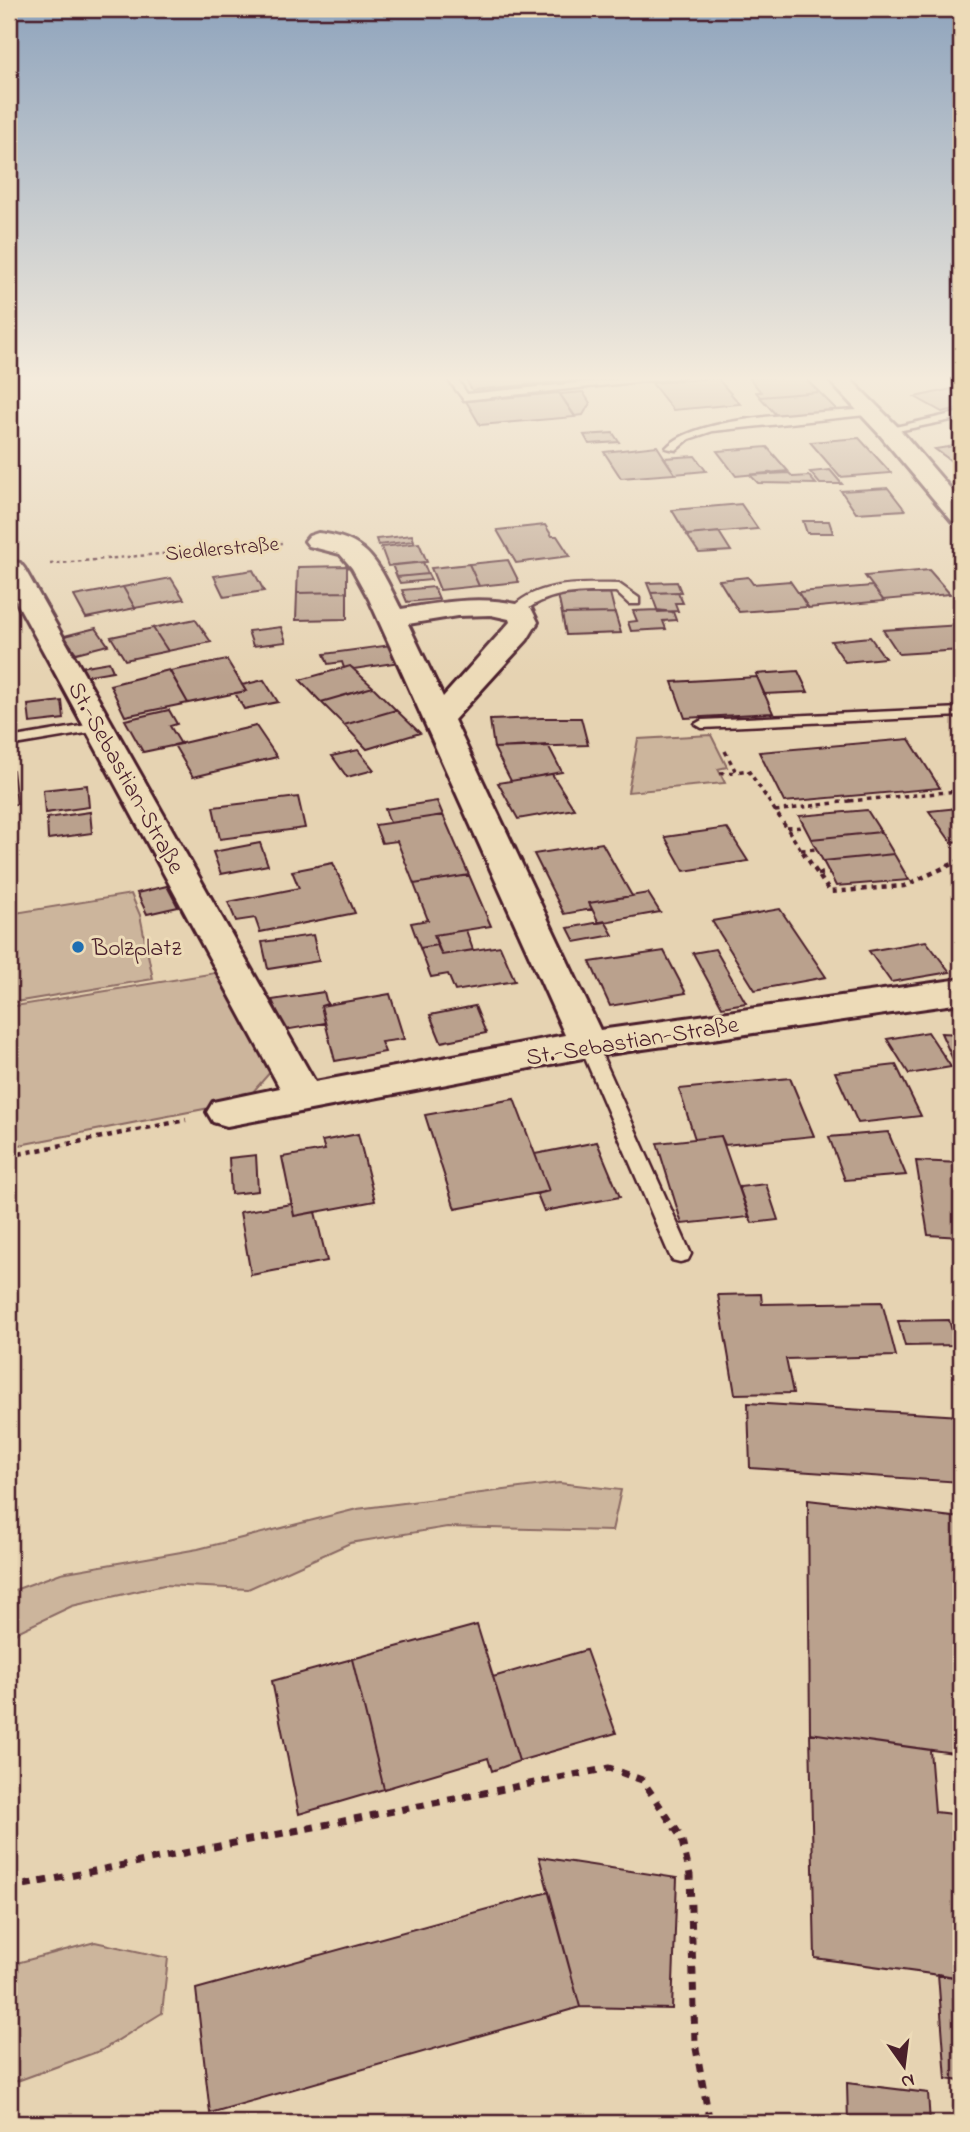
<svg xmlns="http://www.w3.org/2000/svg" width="970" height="2132" font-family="'Indie Flower',sans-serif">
	<rect width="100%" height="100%" fill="#e6d3b2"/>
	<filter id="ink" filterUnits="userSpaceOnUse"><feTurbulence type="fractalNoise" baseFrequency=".0143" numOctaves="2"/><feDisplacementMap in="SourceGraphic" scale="14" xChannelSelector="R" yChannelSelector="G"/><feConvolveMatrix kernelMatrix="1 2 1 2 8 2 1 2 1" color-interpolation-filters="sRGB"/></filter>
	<g filter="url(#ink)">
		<!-- green -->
		<path fill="#ccb59c" stroke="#8b6a64" stroke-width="2" d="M 711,735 L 727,767 L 718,769 L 725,783 L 628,792 L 638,739 Z
			M 131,894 L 140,915 L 153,979 L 9,1003 L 9,914 Z
			M 221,972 L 272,1070 L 245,1101 L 9,1147 L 9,1007 Z
			M 559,1483 L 621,1490 L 612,1531 L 447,1527 L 350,1543 L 248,1589 L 164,1585 L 72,1606 L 9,1636 L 9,1592 L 61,1573 L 198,1549 L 357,1509 Z
			M 95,1942 L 168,1958 L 162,2013 L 102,2050 L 9,2084 L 9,1965 Z"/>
		<!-- building -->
		<path fill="#baa18d" stroke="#4a1f2b" stroke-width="2" d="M 499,377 L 577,377 L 579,380 L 472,390 L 466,380 Z
			M 804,377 L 819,392 L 760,397 L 756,392 L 761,392 L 749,378 Z
			M 717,378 L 740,404 L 673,410 L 652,383 Z
			M 961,387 L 961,408 L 942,412 L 915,397 Z
			M 583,392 L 590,403 L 583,415 L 575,416 L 560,394 Z
			M 819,392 L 837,410 L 777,416 L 760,397 Z
			M 559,393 L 575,417 L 480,425 L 466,401 Z
			M 613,433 L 619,442 L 589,444 L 584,435 Z
			M 859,438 L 891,473 L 840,477 L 810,442 Z
			M 961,445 L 961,468 L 935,449 Z
			M 657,446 L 675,474 L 621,478 L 604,452 Z
			M 767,447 L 788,471 L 736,476 L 717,451 Z
			M 695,456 L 706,471 L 675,474 L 664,458 Z
			M 830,470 L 842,484 L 820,484 L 810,472 Z
			M 789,473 L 793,477 L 809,476 L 816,484 L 758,483 L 750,475 Z
			M 888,488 L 905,510 L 856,513 L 841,491 Z
			M 741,504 L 758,529 L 687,535 L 672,510 Z
			M 803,521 L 829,521 L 833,533 L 807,533 Z
			M 545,525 L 552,536 L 557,536 L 570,556 L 516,563 L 497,530 Z
			M 719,532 L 731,551 L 699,553 L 687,535 Z
			M 412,535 L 414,541 L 378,545 L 376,539 Z
			M 419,543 L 427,562 L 388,566 L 381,547 Z
			M 508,560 L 519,582 L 479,586 L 469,564 Z
			M 423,562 L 428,574 L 397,577 L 392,565 Z
			M 469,564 L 479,586 L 440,590 L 431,568 Z
			M 347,566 L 347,592 L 297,593 L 298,567 Z
			M 253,570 L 264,591 L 224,597 L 214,576 Z
			M 929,570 L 950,594 L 883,600 L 865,576 Z
			M 428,574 L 431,580 L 400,583 L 397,577 Z
			M 748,577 L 753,584 L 790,581 L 808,607 L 739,612 L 719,580 Z
			M 171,578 L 184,599 L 135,608 L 123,587 Z
			M 677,582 L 681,592 L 651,593 L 647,583 Z
			M 872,586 L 884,601 L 808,608 L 798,592 Z
			M 123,587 L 135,608 L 86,618 L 74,596 Z
			M 434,587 L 439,599 L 407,602 L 402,590 Z
			M 347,592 L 347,619 L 296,620 L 297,593 Z
			M 678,592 L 683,603 L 675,603 L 678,611 L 658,612 L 651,593 Z
			M 610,593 L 615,613 L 562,614 L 558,595 Z
			M 657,610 L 673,612 L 676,620 L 663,621 L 666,629 L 631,631 L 628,622 L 637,621 L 633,611 Z
			M 615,613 L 621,633 L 566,635 L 562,614 Z
			M 195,619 L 211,642 L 168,651 L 153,628 Z
			M 961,625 L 961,650 L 899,654 L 883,630 Z
			M 281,627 L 286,642 L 253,646 L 248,631 Z
			M 96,628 L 108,645 L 76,653 L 64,636 Z
			M 153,628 L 168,651 L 125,660 L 111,637 Z
			M 870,637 L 885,658 L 845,662 L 831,641 Z
			M 391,645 L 400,662 L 354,669 L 350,666 L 344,668 L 342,662 L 328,664 L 324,654 Z
			M 227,660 L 246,691 L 188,703 L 170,671 Z
			M 109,662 L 113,671 L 84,676 L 80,667 Z
			M 350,666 L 373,687 L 321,702 L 300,680 Z
			M 169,670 L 188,703 L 125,716 L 110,685 Z
			M 798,671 L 808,692 L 764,694 L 756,674 Z
			M 757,677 L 773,713 L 685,718 L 672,682 Z
			M 264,680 L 278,702 L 244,709 L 235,693 L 246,691 L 242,685 Z
			M 373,687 L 396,710 L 344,725 L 321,702 Z
			M 62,701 L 64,719 L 30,723 L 28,705 Z
			M 169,710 L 177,724 L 170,726 L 181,744 L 143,752 L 125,720 Z
			M 396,710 L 420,733 L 367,749 L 344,725 Z
			M 542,718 L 581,718 L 588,745 L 494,748 L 490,720 Z
			M 256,726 L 277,757 L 193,777 L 174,745 Z
			M 909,739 L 940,788 L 784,802 L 759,752 Z
			M 548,745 L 562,772 L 511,781 L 494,748 Z
			M 358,750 L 374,770 L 347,777 L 332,756 Z
			M 9,770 L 13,770 L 17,804 L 9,805 Z
			M 552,774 L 574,809 L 518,819 L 498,783 Z
			M 87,785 L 89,807 L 45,813 L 43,790 Z
			M 298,797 L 305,828 L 220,839 L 213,807 Z
			M 437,801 L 443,815 L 390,823 L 385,809 Z
			M 958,808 L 961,813 L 961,841 L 951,842 L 929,811 Z
			M 867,810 L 881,832 L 811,839 L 799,816 Z
			M 90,812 L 92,833 L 48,839 L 47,818 Z
			M 443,815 L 469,875 L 414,884 L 397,841 L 382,843 L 375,825 Z
			M 727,828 L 748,861 L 684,871 L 665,837 Z
			M 881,832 L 894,854 L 823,861 L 811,839 Z
			M 260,843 L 268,865 L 221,874 L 213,852 Z
			M 602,843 L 632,896 L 589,903 L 592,909 L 564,914 L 534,854 Z
			M 894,854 L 909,880 L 836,886 L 823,861 Z
			M 333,863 L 355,913 L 260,932 L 255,918 L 236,921 L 228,902 L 299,888 L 292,871 Z
			M 469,875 L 491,926 L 434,935 L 437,945 L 420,948 L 411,923 L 428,920 L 414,884 Z
			M 167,886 L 178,907 L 147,914 L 137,893 Z
			M 648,893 L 660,912 L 599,923 L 589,903 Z
			M 780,909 L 826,977 L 755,990 L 712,921 Z
			M 605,921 L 613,935 L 575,942 L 568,928 Z
			M 466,930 L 473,950 L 442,955 L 434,935 Z
			M 313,935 L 319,961 L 268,969 L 262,942 Z
			M 926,941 L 950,972 L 891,982 L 869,951 Z
			M 437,945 L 442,955 L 500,946 L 515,981 L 455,991 L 448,974 L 431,977 L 420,948 Z
			M 715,949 L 746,1003 L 722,1007 L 693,953 Z
			M 664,951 L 686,993 L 610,1006 L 590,962 Z
			M 324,992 L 327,1004 L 321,1006 L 325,1023 L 285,1030 L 272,1000 Z
			M 390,994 L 404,1039 L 381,1042 L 385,1052 L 335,1061 L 321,1006 Z
			M 475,1006 L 486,1033 L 441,1042 L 430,1015 Z
			M 928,1032 L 951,1067 L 909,1074 L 887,1039 Z
			M 941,1033 L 961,1034 L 961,1064 L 955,1064 Z
			M 896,1065 L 921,1116 L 858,1123 L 835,1072 Z
			M 790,1078 L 814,1136 L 725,1145 L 721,1136 L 695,1139 L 679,1089 Z
			M 514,1099 L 549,1191 L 455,1209 L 425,1115 Z
			M 888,1132 L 906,1175 L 845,1180 L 829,1137 Z
			M 358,1134 L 375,1201 L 294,1216 L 282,1157 L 325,1150 L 322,1141 Z
			M 721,1136 L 749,1217 L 682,1224 L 657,1143 Z
			M 597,1142 L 620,1197 L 544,1211 L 537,1194 L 549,1191 L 535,1154 Z
			M 256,1155 L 258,1191 L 231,1194 L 229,1158 Z
			M 916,1161 L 961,1163 L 961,1237 L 928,1235 Z
			M 766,1184 L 778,1220 L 752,1223 L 739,1187 Z
			M 292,1204 L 294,1216 L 315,1212 L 327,1261 L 251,1275 L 240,1212 Z
			M 761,1294 L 762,1304 L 882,1302 L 896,1356 L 786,1359 L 793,1393 L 735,1394 L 718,1295 Z
			M 949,1320 L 956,1345 L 905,1346 L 898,1321 Z
			M 748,1403 L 961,1416 L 961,1482 L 750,1468 Z
			M 808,1500 L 961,1518 L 961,1754 L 810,1733 Z
			M 477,1625 L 519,1761 L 492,1771 L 488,1758 L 384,1789 L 352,1659 Z
			M 586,1650 L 616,1733 L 519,1761 L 493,1677 Z
			M 352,1659 L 384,1789 L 299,1814 L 272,1681 Z
			M 810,1733 L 930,1750 L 935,1812 L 961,1815 L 961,1978 L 815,1958 Z
			M 539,1857 L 677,1878 L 672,2009 L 580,2007 Z
			M 549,1892 L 580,2007 L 210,2113 L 196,1989 Z
			M 938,1974 L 961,1978 L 961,2081 L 946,2079 Z
			M 847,2083 L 928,2093 L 930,2123 L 848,2123 Z"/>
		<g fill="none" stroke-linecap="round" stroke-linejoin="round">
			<!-- service casing -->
			<g stroke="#4a1f2b" stroke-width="5">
				<path id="service" d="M 446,377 L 456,377 L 467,394 L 641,377 L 684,377 L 464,400 Z
					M 871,409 L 875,410 L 875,414 L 713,431 L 689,439 L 676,450 L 666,448 C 696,414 824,413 871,409 Z
					M 961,412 L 961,418 L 888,433 L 882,430 Z
					M 619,584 L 639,598 L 639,604 L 629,604 L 616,592 C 581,592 549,590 521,614 L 509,611 C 536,580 582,584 619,584 Z
					M 961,708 L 961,716 L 702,728 L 695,724 L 702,720 Z
					M 99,723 L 106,727 L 104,730 L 9,746 L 9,738 Z
					M 588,1038 L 597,1044 L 691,1254 L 688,1260 L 680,1262 L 672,1260 L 669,1254 L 579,1044 Z"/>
			</g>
			<!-- minor casing -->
			<g stroke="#4a1f2b" stroke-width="6">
				<path id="minor" d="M 318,533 C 370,538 379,566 401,609 C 446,602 486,594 531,608 L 538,622 L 527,640 L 454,720 L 600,1030 L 961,979 L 961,1003 L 588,1057 L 227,1126 L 213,1122 L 207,1112 L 213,1102 L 280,1088 L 9,588 L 9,561 L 20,563 L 24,568 L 315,1082 L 565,1035 L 369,599 L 352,568 L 340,554 L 309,546 L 305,541 L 309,536 ZM 491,615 L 509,619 L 510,622 L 443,697 L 408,624 L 457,616 Z"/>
			</g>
			<!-- secondary casing -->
			<g stroke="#4a1f2b" stroke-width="6">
				<path id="secondary" d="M 826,377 L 848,377 L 896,425 L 961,501 L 961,523 L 952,521 L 880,435 Z"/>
			</g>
			<!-- path-far3 -->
			<path stroke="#4a1f2b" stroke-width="2.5" stroke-dasharray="3.5 3.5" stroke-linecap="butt" d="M 50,564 L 282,543"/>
			<!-- path-far2 -->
			<path stroke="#4a1f2b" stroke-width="3.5" stroke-dasharray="4.5 4.5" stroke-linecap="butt" d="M 725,751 L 736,772 L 748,770 L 804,854
				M 720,773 L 736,772
				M 849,801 L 959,791 L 956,787 L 961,786
				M 775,811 L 849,801 L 846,796
				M 787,828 L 804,827
				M 801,850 L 817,849"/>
			<!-- path-far1 -->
			<path stroke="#4a1f2b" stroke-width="4.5" stroke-dasharray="5 5" stroke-linecap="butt" d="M 803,852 L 830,892 L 904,886 L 961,860
				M 818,874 L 830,873
				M 9,1156 L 186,1120"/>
			<!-- path -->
			<path stroke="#4a1f2b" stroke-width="7" stroke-dasharray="8 8" stroke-linecap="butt" d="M 9,1888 L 609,1768 L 642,1780 L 681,1837 L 690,1875 L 695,2043 L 710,2123"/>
			<!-- service -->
			<use href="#service" fill="#eddbb8" fill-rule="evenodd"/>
			<!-- minor -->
			<use href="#minor" fill="#eddbb8" fill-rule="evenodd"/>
			<!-- secondary -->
			<use href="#secondary" fill="#eddbb8" fill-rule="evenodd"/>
		</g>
	</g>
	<!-- sky -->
	<linearGradient id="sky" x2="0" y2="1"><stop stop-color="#8fa4bd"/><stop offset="0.56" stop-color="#f4ebdc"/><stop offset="1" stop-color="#f4ebdc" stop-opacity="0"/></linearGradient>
	<rect width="970" height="676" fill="url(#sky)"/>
	<!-- markers -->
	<circle fill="#1f6fb2" stroke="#eddbb8" stroke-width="2.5" cx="78" cy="947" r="7"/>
	<g text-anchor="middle" stroke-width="6" stroke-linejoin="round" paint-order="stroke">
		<!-- far-street labels -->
		<g font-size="21" fill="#4a1f2b" stroke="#eddbb8">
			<text transform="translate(222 548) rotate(-5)" y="7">Siedlerstraße</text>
		</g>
		<!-- street labels -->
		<g font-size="24" fill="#4a1f2b" stroke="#eddbb8">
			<text transform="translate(127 777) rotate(61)" y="8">St.-Sebastian-Straße</text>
			<text transform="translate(632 1040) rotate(-9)" y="8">St.-Sebastian-Straße</text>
		</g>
		<!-- poi labels -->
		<g font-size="24" fill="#4a1f2b" stroke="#eddbb8" text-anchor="start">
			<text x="92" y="955">Bolzplatz</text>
		</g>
	</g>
	<!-- margin -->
	<rect width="970" height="2132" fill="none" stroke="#eddbb8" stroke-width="35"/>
	<rect x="18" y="18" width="935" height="2097" fill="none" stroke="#4a1f2b" stroke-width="2.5" filter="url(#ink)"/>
	<!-- north arrow -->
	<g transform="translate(904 2066) rotate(166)" stroke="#eddbb8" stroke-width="5" paint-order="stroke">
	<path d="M0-5L12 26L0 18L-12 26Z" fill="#4a1f2b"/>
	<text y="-10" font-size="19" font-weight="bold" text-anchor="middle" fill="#4a1f2b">N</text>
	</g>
</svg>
